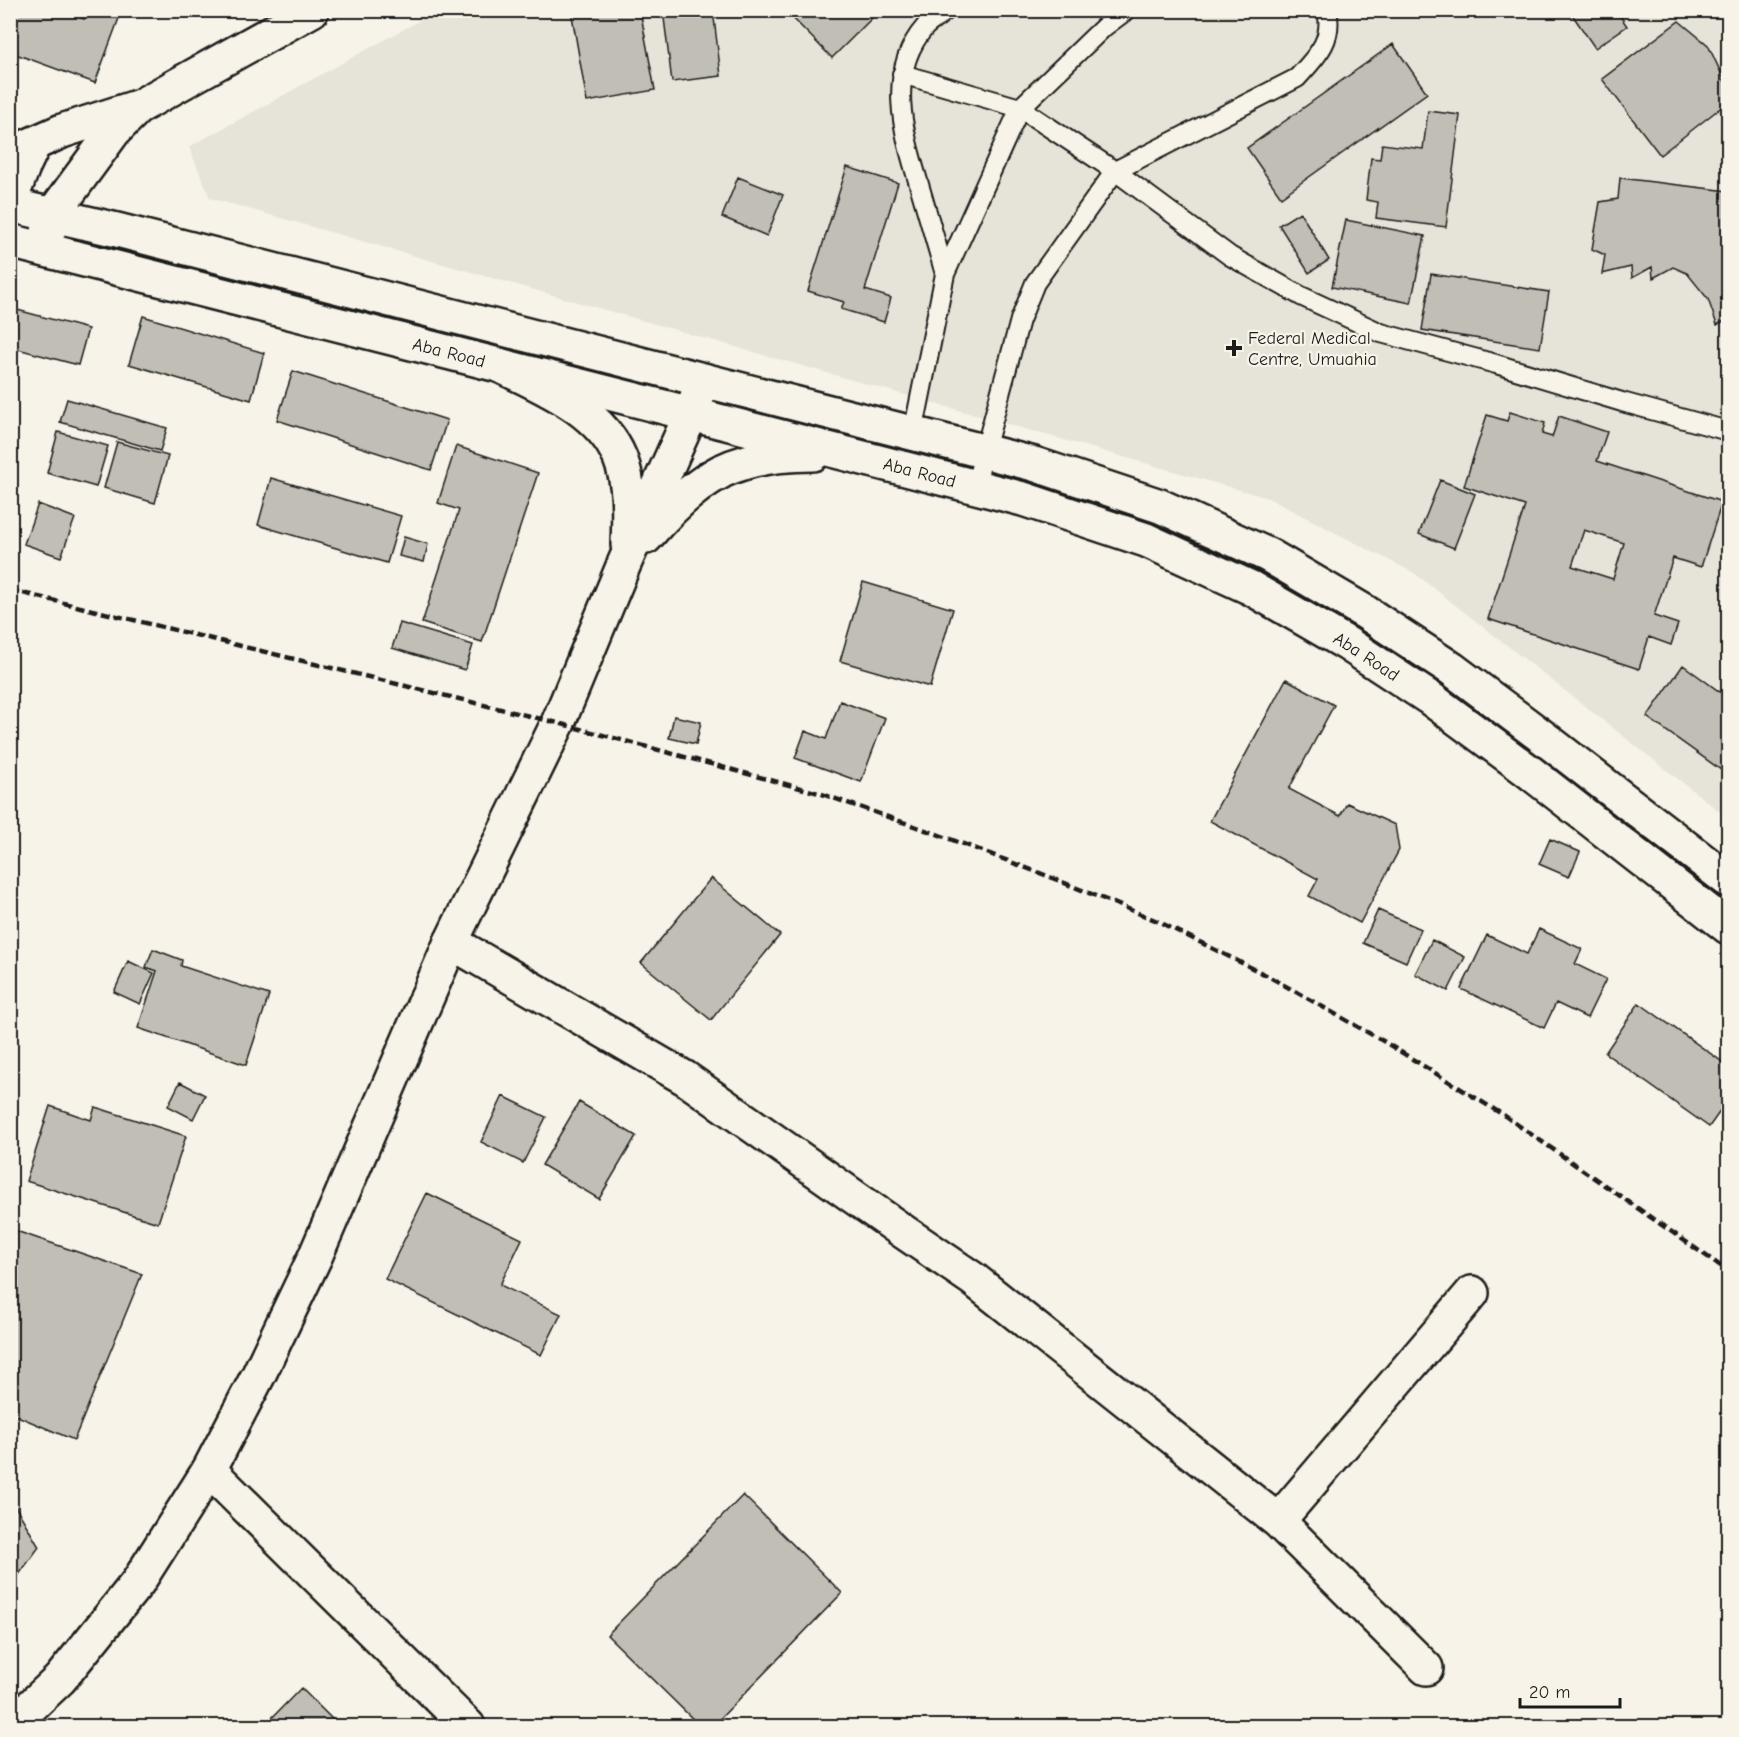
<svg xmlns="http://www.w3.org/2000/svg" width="1739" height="1737" font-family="'Comic Neue',sans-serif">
	<rect width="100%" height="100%" fill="#f7f3e8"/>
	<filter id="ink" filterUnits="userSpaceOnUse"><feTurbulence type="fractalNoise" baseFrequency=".0167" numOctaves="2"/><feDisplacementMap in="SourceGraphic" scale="12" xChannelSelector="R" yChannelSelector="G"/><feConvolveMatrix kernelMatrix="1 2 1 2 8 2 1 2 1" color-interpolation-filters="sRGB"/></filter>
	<g filter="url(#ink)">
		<!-- built -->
		<path fill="#e6e3d9" d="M 437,11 L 1728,11 L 1728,818 L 1414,573 L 1268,498 L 210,198 L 189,147 Z"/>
		<!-- building -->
		<path fill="#c0beb5" stroke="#1c1c1c" stroke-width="1.5" fill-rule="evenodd" d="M 13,10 L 60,10 L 84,19 L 87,10 L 122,10 L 95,83 L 10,52 L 10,18 Z
			M 571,10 L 640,10 L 655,90 L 587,102 Z
			M 663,10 L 713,10 L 721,76 L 672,82 Z
			M 785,10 L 874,10 L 877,13 L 832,58 Z
			M 1569,10 L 1616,10 L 1627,26 L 1595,48 Z
			M 1679,21 L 1708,45 L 1728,88 L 1728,102 L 1660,155 L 1602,79 Z
			M 1393,44 L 1427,93 L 1281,197 L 1247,148 Z
			M 1428,111 L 1460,115 L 1446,227 L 1376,218 L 1378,202 L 1366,200 L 1371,158 L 1380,159 L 1382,144 L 1423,149 Z
			M 847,167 L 898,183 L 865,290 L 891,298 L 884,322 L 841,309 L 844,302 L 808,291 Z
			M 738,177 L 783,195 L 767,236 L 722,217 Z
			M 1620,178 L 1728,191 L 1728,319 L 1717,325 L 1708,299 L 1687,273 L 1673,267 L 1653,278 L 1652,267 L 1632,278 L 1631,267 L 1602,274 L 1605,255 L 1592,249 L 1600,202 L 1618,199 Z
			M 1300,212 L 1329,260 L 1309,273 L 1279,225 Z
			M 1346,220 L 1425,236 L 1411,303 L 1332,287 Z
			M 1431,274 L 1549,292 L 1540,348 L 1422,330 Z
			M 10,308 L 88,329 L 78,365 L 10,347 Z
			M 143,316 L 264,353 L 251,400 L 129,364 Z
			M 293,371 L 447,420 L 431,470 L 277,420 Z
			M 67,399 L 167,428 L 160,451 L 60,422 Z
			M 1510,412 L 1545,423 L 1542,434 L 1552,437 L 1559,416 L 1607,432 L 1597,461 L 1722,502 L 1701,567 L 1673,558 L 1654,616 L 1678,624 L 1671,645 L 1649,637 L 1639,669 L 1488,619 L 1525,506 L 1464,486 L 1487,415 L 1507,421 ZM 1584,530 L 1624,543 L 1613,579 L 1572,566 Z
			M 58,432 L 108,446 L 96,487 L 47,473 Z
			M 117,442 L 168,456 L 155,503 L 104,488 Z
			M 456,446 L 538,473 L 482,642 L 422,623 L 459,510 L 438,503 Z
			M 271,478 L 401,516 L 387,563 L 258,525 Z
			M 1440,480 L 1475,494 L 1454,548 L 1419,534 Z
			M 38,504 L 75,518 L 61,557 L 24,544 Z
			M 404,537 L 428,544 L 424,562 L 399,556 Z
			M 863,582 L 953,609 L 930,687 L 840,661 Z
			M 400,623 L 473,645 L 465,670 L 392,648 Z
			M 1683,665 L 1728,698 L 1728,775 L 1647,717 Z
			M 1286,679 L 1334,705 L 1289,789 L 1340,816 L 1347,803 L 1395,825 L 1399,850 L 1360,923 L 1309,896 L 1318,879 L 1210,821 Z
			M 840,701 L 885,718 L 861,782 L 795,758 L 805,731 L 826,739 Z
			M 674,716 L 701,722 L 696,744 L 669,738 Z
			M 1550,839 L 1580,852 L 1569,877 L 1539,864 Z
			M 711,878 L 780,935 L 711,1020 L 641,963 Z
			M 1378,910 L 1421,929 L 1406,962 L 1363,943 Z
			M 1539,929 L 1582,949 L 1575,964 L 1606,979 L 1587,1018 L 1556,1003 L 1544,1028 L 1461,989 L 1487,935 L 1527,954 Z
			M 1432,940 L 1465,957 L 1448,991 L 1415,974 Z
			M 153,949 L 182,960 L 181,966 L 269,995 L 246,1065 L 138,1028 L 157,971 L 146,967 Z
			M 128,961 L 154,973 L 140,1004 L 114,992 Z
			M 1639,1003 L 1728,1066 L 1728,1100 L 1709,1127 L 1605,1053 Z
			M 180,1082 L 205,1095 L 193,1119 L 168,1106 Z
			M 503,1096 L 546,1117 L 523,1163 L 481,1142 Z
			M 579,1102 L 636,1136 L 599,1199 L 542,1165 Z
			M 50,1106 L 91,1120 L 95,1107 L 186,1136 L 158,1223 L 26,1181 Z
			M 427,1193 L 522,1239 L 500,1285 L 561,1314 L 541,1355 L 385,1279 Z
			M 13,1230 L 142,1274 L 74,1440 L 10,1413 L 10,1233 Z
			M 743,1495 L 842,1593 L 713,1726 L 700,1726 L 607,1635 Z
			M 10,1497 L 39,1547 L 10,1587 Z
			M 301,1688 L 339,1726 L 264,1726 Z"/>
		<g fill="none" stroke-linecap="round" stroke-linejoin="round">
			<!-- service casing -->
			<g stroke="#1c1c1c" stroke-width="22">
				<path id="service" d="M 902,74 L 1020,108 L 1115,171 L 1230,256 L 1301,296 L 1381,333 L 1496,364 L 1622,402 L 1728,431
					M 945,274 C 936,243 927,212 918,181 C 903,131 886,72 925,27 C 931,21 940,16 947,10
					M 913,433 L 945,274 L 1020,108 L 1104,27 L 1127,10
					M 975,487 L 1020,320 L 1035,283 L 1115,171 L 1297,78 C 1316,57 1334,41 1327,10"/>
			</g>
			<!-- minor casing -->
			<g stroke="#1c1c1c" stroke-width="38">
				<path id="minor" d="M 451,942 L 685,1078 L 904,1232 L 973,1279 L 1278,1521 L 1426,1668
					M 209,1470 L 468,1726
					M 1278,1521 L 1472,1293"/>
			</g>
			<!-- secondary casing -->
			<g stroke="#1c1c1c" stroke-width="38">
				<g id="secondary">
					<path d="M 10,154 L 62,131 L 140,106 L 312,10"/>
					<path d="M 10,201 L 23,167 L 34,144"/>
					<path d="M 10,205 L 117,230 L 703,380"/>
					<path d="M 48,232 L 53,214 L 114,131 L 136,109"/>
					<path id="s1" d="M 10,241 L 691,414"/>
				</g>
			</g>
			<!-- primary casing -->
			<g stroke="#1c1c1c" stroke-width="38">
				<g id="primary">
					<path d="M 499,365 C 543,387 600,409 620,458 C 631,485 629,517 628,545"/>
					<path id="s2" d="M 691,414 L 1023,499 L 1146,540 L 1251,588 L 1346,643 L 1431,699 L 1527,770 L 1728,927"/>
					<path d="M 646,537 C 667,512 693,486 722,471 C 749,458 783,454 813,454"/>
					<path d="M 10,1726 L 60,1679 L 138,1582 L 209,1470 L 259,1374 L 315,1257 L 451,942 L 558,723 L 624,564 L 691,414 L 703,380 L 1034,464 L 1160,506 L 1268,555 L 1365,612 L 1452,669 L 1548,741 L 1728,880"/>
				</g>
			</g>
			<!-- service -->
			<use href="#service" stroke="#f7f3e8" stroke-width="18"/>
			<!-- minor -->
			<use href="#minor" stroke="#f7f3e8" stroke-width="33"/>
			<!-- secondary -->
			<use href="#secondary" stroke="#f7f3e8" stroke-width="33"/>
			<!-- primary -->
			<use href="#primary" stroke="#f7f3e8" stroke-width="33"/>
			<!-- rail -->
			<path stroke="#1c1c1c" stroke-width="4.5" stroke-dasharray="9 4.5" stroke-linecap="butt" d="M 10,590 L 558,723 L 819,793 L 937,834 L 1045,875 L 1155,920 L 1268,976 L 1383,1041 L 1505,1116 L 1728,1271"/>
		</g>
	</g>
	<!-- markers -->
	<path fill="#1c1c1c" stroke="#f7f3e8" stroke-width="2" d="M1231 339h6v6h6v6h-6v6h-6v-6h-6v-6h6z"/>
	<g text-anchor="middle" stroke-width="4.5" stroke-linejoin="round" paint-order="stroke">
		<!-- poi labels -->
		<g font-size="18" fill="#1c1c1c" stroke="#f7f3e8" text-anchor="start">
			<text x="1248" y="344">Federal Medical<tspan x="1248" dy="21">Centre, Umuahia</tspan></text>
		</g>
		<!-- street labels -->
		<g font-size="18" fill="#1c1c1c" stroke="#f7f3e8">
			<text dy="6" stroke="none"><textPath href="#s1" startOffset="453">Aba Road</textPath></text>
			<text dy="6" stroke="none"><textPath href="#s2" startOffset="236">Aba Road</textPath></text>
			<text dy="6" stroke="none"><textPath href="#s2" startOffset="722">Aba Road</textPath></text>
		</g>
	</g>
	<!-- margin -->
	<rect width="1739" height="1737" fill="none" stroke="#f7f3e8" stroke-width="36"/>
	<rect x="18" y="18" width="1703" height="1701" fill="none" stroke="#1c1c1c" stroke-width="2" filter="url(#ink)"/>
	<!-- scale -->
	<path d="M1520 1698v9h100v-9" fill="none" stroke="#1c1c1c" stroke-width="3"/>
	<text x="1529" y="1698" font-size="18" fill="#1c1c1c" stroke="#f7f3e8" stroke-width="4.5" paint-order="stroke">20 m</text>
</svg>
